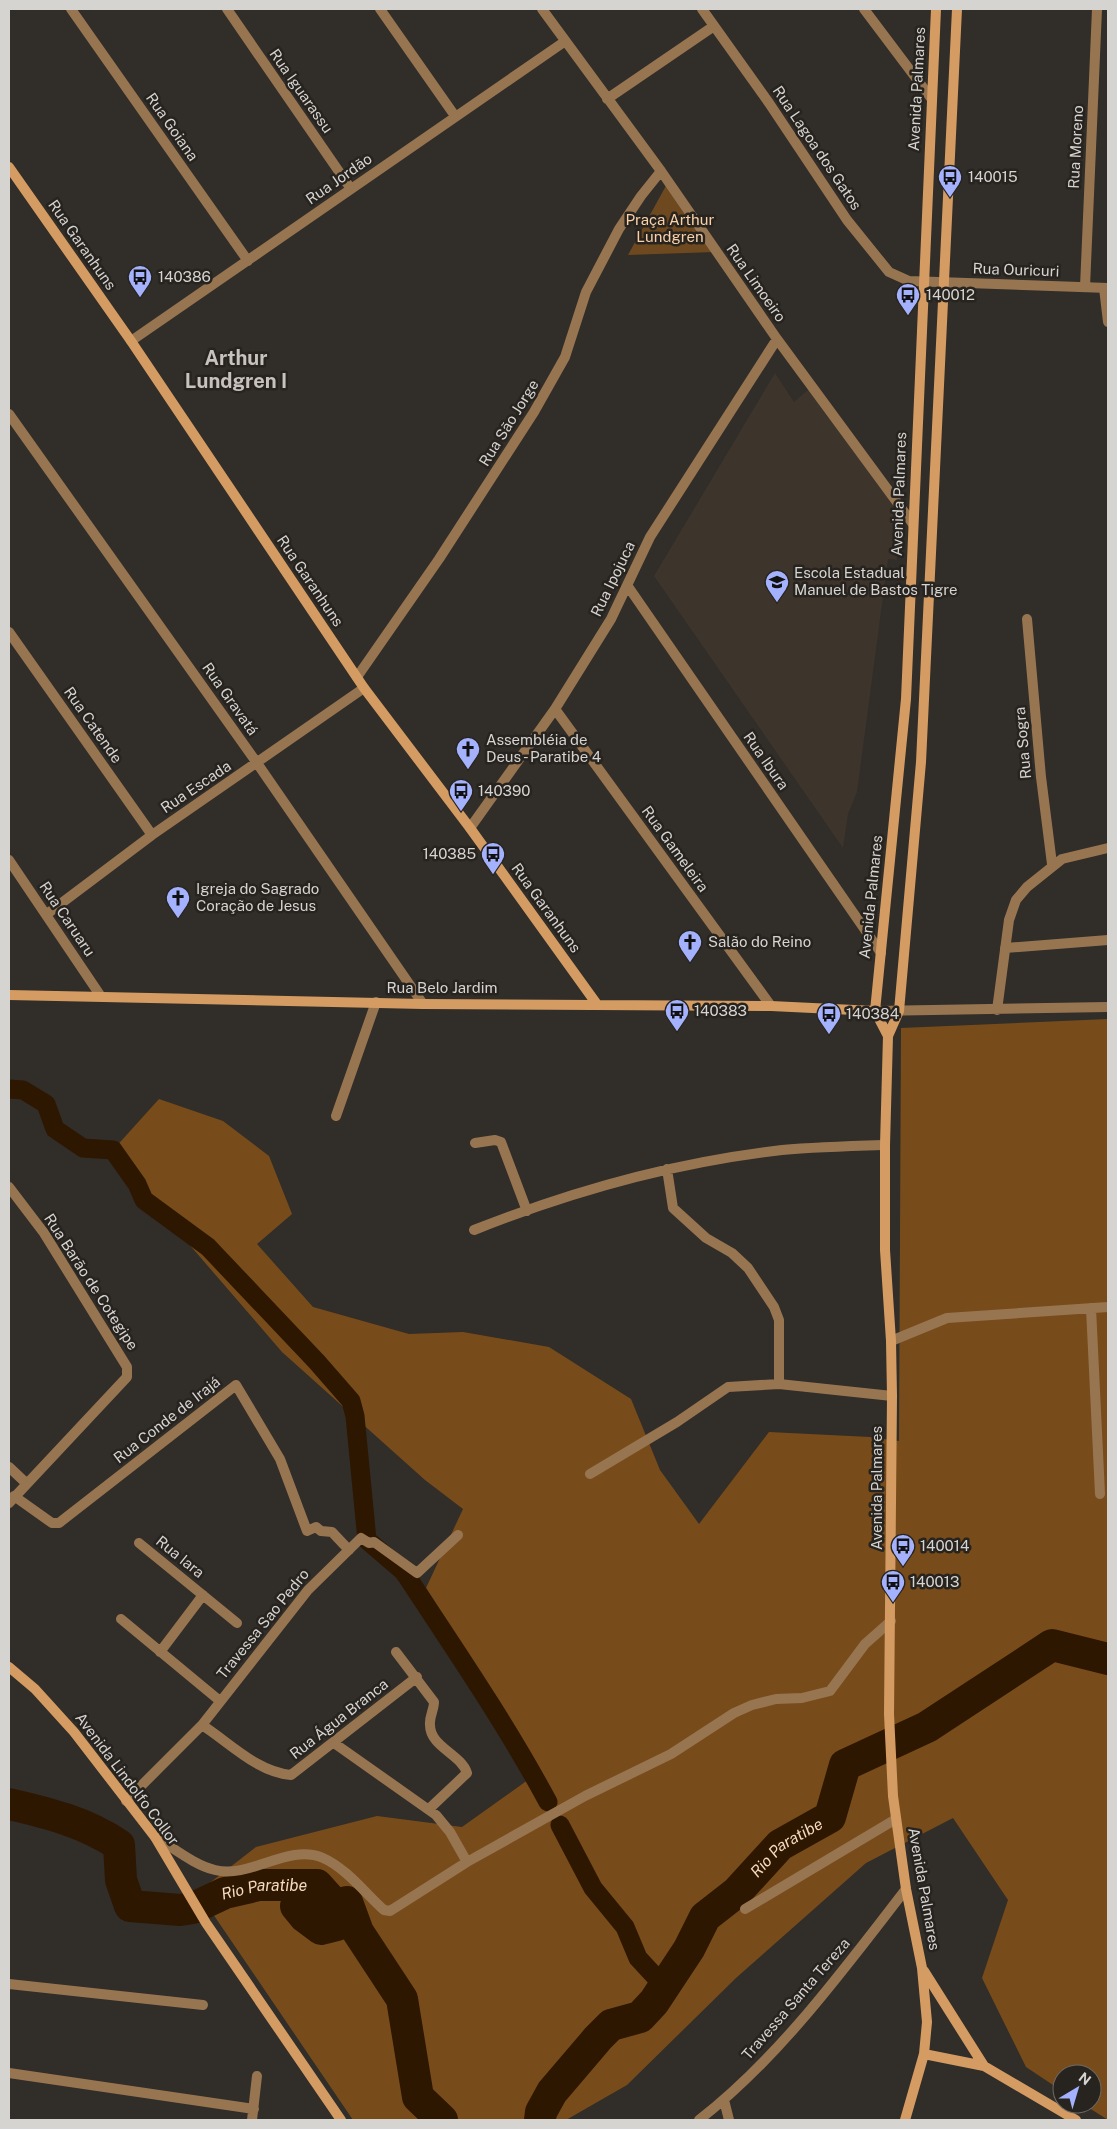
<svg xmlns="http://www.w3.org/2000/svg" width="1117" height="2129" font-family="'Public Sans',sans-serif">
	<rect width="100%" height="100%" fill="#312d29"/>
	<!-- built -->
	<path fill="#3d342c" d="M 775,373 L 794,402 L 810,388 L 895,505 L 897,560 L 888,559 L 857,792 L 848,814 L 843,848 L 654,576 Z"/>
	<!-- green -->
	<path fill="#6e481e" d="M 668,182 L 715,252 L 628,255 Z"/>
	<!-- forest -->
	<path fill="#784c1a" d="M 1108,1019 L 1108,2120 L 1083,2104 L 1092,2104 L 1092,2074 L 1062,2074 L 1062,2091 L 1026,2067 L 982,1978 L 1008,1900 L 953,1818 L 866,1863 L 736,1978 L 627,2085 L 566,2120 L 353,2120 L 198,1892 L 256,1847 L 377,1816 L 462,1827 L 539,1772 L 426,1588 L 463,1509 L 425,1480 L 282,1352 L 163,1214 L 113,1150 L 159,1099 L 223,1121 L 269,1156 L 292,1214 L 257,1244 L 313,1307 L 409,1334 L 463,1332 L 549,1347 L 631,1399 L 660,1470 L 699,1524 L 769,1432 L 870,1437 L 899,1441 L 901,1028 Z"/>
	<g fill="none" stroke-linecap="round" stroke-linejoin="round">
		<!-- canal -->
		<path stroke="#2e1700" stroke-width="19" d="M 9,1089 L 23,1090 L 46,1104 L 55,1129 L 83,1148 L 113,1150 L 137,1184 L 144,1200 L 208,1247 L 317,1362 L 351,1401 L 355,1416 L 367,1540 L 403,1571 L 408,1578 C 456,1651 506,1724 548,1802
			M 560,1825 L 593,1888 L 625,1927 L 638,1958 L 663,1985"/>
		<!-- river -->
		<g stroke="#2e1700" stroke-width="32">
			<path id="s1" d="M 9,1804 C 48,1813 85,1822 119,1845 L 121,1880 L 130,1906 L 180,1910 L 193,1908 L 225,1893 L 259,1885 L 317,1885 L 335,1905 L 296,1906 L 305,1917 L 321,1929 L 337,1925 L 347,1902 L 358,1932 L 402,1999 L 418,2097 L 442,2120"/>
			<path id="s2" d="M 540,2120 L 541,2112 L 552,2092 L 598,2038 L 611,2025 L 640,2017 L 654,2002 L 689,1949 L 705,1917 L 737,1892 L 780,1845 L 830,1817 L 845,1765 L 927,1727 L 1052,1645 L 1108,1659"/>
		</g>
		<!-- street -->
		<path stroke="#987551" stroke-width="10" d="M 71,9 L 248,261
			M 227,9 L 351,189
			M 380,9 L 455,116
			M 542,9 L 661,171 L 777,339 L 913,524
			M 702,9 L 769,103 L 847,220 L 889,272 L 909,281 L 1108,288
			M 864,9 L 931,98
			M 607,99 L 714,26
			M 1085,287 L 1097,9
			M 1104,288 L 1108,322
			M 131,341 L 564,42
			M 9,414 L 257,763 L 423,1004
			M 627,585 L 881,953
			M 1027,619 L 1041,777 L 1052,864
			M 9,632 L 152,835
			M 357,677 L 439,559 L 534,412 L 565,357 L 586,292 L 619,229 L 641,196 L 661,171
			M 555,709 L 771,1006
			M 470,828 L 555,709 L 611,619 L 650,537 L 777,339
			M 9,860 L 100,995
			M 47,914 L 152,835 L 364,688
			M 1005,948 L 1108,940
			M 997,1010 L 1009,920 L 1016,900 L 1027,887 L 1062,859 L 1108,848
			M 875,1011 L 1108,1007
			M 336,1116 L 376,1002
			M 475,1143 L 495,1140 L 501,1142 L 527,1211
			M 667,1169 L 673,1208 L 706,1238 L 732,1253 L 748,1268 L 774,1307 L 779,1320 L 779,1384
			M 9,1187 L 44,1233 L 127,1367 L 127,1377 L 9,1503
			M 474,1230 C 572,1191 676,1162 782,1150 C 816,1147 851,1146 885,1145
			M 1091,1308 L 1100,1494
			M 891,1341 L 947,1318 L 1108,1307
			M 9,1467 L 26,1483
			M 590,1474 L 677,1422 L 728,1387 L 779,1384 L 892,1396
			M 14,1496 L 52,1523 L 59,1523 L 236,1385 L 280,1459 L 307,1531 L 316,1527 L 321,1531 L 332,1532 L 349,1550
			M 139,1543 L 237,1623
			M 121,1619 L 220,1701
			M 160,1652 L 203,1595
			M 396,1652 L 434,1702 C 434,1710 429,1717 430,1725 C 430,1747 461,1754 467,1773 L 429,1809
			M 202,1725 C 230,1743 257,1772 291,1775 L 417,1677
			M 334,1743 L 436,1815 L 450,1832 L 467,1862
			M 126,1801 L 202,1725 L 308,1590 L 361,1538 L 369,1543 L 374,1542 L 417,1573 L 458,1535
			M 155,1837 C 174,1848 194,1865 215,1870 C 251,1879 288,1843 323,1858 C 346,1868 366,1894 384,1910 L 390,1911 L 467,1862 L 585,1796 L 671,1754 L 734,1713 L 752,1705 L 776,1699 L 802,1698 L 830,1691 L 865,1644 L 891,1621
			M 745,1909 L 896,1819
			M 9,1984 L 203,2005
			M 9,2073 L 254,2109
			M 724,2100 L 729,2120
			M 252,2120 L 257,2076
			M 699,2120 C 779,2058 844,1969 906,1889"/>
		<!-- secondary -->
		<path stroke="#d49c62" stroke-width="10" d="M 9,167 L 131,341 L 364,688 L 470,828 L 596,1003
			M 9,995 L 423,1004 L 771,1006 L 875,1011
			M 888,1036 L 875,1011 L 906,699 L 936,9
			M 9,1667 L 35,1689 L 74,1732 L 155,1837 L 206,1923 L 341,2120
			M 924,1971 L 984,2066
			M 924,2054 L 984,2066 L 1076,2120
			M 905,2120 L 924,2054 L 927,2022 L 922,1968 L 906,1889 L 893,1796 L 889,1714 L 892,1396 L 891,1341 L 885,1250 L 885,1145 L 888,1036 L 899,1011 L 921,762 L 957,9"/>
	</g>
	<!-- icons -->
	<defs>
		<g id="bus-pin" transform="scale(1.25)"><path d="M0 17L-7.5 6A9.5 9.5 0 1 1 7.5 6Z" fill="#a4b1fc" stroke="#27231f"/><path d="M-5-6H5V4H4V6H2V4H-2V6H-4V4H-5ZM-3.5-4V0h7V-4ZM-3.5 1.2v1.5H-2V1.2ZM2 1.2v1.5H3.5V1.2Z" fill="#111"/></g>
		<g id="school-pin" transform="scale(1.25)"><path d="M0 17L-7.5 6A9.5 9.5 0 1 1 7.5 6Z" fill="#a4b1fc" stroke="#27231f"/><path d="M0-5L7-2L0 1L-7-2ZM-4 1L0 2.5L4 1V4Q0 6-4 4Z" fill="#111"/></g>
		<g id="church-pin" transform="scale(1.25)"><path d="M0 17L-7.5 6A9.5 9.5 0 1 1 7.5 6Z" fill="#a4b1fc" stroke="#27231f"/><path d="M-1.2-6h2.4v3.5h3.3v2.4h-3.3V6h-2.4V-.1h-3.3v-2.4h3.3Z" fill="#111"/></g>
	</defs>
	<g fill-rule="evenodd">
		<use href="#bus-pin" x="950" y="177"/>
		<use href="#bus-pin" x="140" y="277"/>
		<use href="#bus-pin" x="908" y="295"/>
		<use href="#school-pin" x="777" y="582"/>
		<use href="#church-pin" x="468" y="749"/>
		<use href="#bus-pin" x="461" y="791"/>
		<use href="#bus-pin" x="493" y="854"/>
		<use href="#church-pin" x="178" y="898"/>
		<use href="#church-pin" x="690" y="942"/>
		<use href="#bus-pin" x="677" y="1011"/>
		<use href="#bus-pin" x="829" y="1014"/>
		<use href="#bus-pin" x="903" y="1546"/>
		<use href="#bus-pin" x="893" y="1582"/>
	</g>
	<g text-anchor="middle" stroke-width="5" stroke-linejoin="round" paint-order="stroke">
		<!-- street labels -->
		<g font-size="15" fill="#d6d4d1" stroke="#27231f">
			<text transform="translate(917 89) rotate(-87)" y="5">Avenida Palmares</text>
			<text transform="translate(301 91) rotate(55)" y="5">Rua Iguarassu</text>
			<text transform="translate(172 127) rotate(55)" y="5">Rua Goiana</text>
			<text transform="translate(1076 147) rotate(-87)" y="5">Rua Moreno</text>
			<text transform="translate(817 148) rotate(56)" y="5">Rua Lagoa dos Gatos</text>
			<text transform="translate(339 179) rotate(-35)" y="5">Rua Jordão</text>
			<text transform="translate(82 245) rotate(55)" y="5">Rua Garanhuns</text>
			<text transform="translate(1016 270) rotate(2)" y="5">Rua Ouricuri</text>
			<text transform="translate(756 283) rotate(55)" y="5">Rua Limoeiro</text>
			<text transform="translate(509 423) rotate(-58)" y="5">Rua São Jorge</text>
			<text transform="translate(899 494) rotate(-88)" y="5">Avenida Palmares</text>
			<text transform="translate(613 579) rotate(-64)" y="5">Rua Ipojuca</text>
			<text transform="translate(310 581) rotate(56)" y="5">Rua Garanhuns</text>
			<text transform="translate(230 699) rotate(55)" y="5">Rua Gravatá</text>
			<text transform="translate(93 725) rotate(55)" y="5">Rua Catende</text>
			<text transform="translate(1023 743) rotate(-95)" y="5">Rua Sogra</text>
			<text transform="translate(766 761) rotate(55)" y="5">Rua Ibura</text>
			<text transform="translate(196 787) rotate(-34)" y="5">Rua Escada</text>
			<text transform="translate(675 849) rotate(54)" y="5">Rua Gameleira</text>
			<text transform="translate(871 897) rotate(-84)" y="5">Avenida Palmares</text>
			<text transform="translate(546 908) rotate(54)" y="5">Rua Garanhuns</text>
			<text transform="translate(67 919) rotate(56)" y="5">Rua Caruaru</text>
			<text x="442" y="993">Rua Belo Jardim</text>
			<text transform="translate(91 1282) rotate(57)" y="5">Rua Barão de Cotegipe</text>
			<text transform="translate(167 1420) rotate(-38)" y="5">Rua Conde de Irajá</text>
			<text transform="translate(877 1488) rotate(-90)" y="5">Avenida Palmares</text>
			<text transform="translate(180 1557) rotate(39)" y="5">Rua Iara</text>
			<text transform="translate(263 1624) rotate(-51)" y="5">Travessa Sao Pedro</text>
			<text transform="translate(339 1719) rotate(-38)" y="5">Rua Água Branca</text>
			<text transform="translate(127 1779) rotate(53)" y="5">Avenida Lindolfo Collor</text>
			<text transform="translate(924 1889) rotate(80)" y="5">Avenida Palmares</text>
			<text transform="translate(796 1999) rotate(-49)" y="5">Travessa Santa Tereza</text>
		</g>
		<!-- poi labels -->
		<g font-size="15" fill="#d6d4d1" stroke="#27231f" text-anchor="start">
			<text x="968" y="182">140015</text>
			<text x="158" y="282">140386</text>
			<text x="926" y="300">140012</text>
			<text x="794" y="578">Escola Estadual<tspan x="794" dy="17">Manuel de Bastos Tigre</tspan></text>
			<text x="486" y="745">Assembléia de<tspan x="486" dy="17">Deus - Paratibe 4</tspan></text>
			<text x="478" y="796">140390</text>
			<text x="476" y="859" text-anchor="end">140385</text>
			<text x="196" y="894">Igreja do Sagrado<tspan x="196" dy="17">Coração de Jesus</tspan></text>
			<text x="708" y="947">Salão do Reino</text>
			<text x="694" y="1016">140383</text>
			<text x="846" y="1019">140384</text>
			<text x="920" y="1551">140014</text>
			<text x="910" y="1587">140013</text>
		</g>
		<!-- park labels -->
		<g font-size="15" fill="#fad1a8" stroke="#27231f">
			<text x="670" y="225">Praça Arthur<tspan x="670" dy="17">Lundgren</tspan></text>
		</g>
		<!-- water labels -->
		<g font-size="16" font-style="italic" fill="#f6dabf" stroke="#27231f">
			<text dy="6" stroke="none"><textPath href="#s2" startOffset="378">Rio Paratibe</textPath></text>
			<text dy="6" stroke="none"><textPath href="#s1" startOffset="319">Rio Paratibe</textPath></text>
		</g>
		<!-- district labels -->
		<g font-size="20" font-weight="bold" fill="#c7c2bd" stroke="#27231f">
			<text x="236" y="365">Arthur<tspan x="236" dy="23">Lundgren I</tspan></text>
		</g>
	</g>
	<!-- border -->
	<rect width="1117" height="2129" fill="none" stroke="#d6d4d1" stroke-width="20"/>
	<!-- north arrow -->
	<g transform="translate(1077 2089) rotate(38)"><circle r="24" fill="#27231f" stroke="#6d6a66"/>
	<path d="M0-4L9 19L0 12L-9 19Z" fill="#a4b1fc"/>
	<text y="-8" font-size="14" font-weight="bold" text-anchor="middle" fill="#d6d4d1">N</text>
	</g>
</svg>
